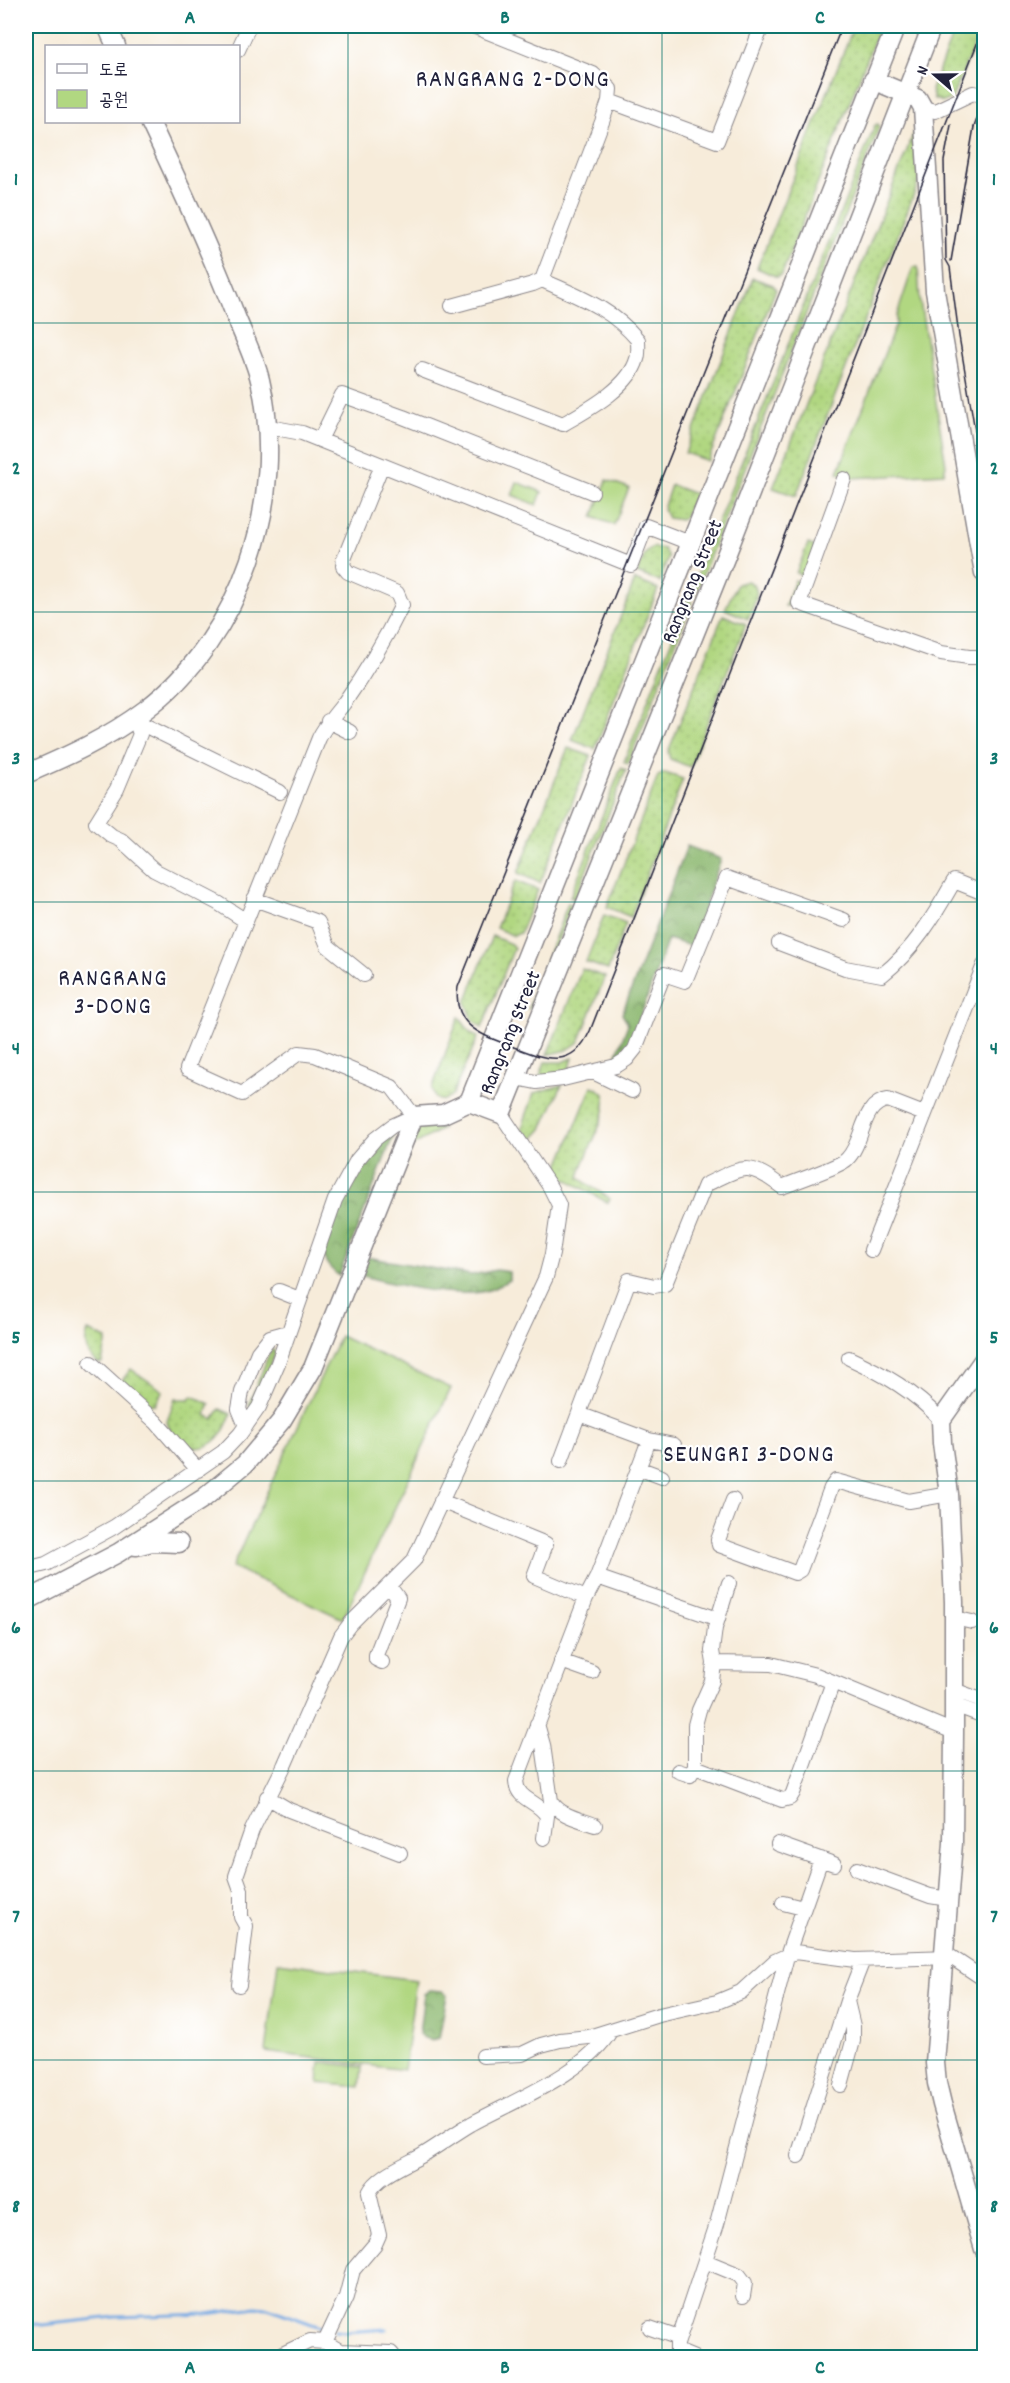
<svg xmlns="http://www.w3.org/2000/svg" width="1010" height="2383" font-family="Dekko,'Poor Story',sans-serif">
	<defs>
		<pattern id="grass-dots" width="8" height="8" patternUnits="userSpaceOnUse" patternTransform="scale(1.5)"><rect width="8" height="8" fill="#b1d781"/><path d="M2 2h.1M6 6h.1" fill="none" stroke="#98b870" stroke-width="1.8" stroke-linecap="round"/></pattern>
		<pattern id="forest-crowns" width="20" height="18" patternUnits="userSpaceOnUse" patternTransform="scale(1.5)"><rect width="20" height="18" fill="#8cb86f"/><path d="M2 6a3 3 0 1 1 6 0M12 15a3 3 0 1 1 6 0" fill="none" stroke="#72955c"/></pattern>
	</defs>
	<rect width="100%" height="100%" fill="#fff"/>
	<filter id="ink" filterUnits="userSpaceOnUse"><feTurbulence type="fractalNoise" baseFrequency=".0167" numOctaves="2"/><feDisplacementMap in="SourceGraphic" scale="12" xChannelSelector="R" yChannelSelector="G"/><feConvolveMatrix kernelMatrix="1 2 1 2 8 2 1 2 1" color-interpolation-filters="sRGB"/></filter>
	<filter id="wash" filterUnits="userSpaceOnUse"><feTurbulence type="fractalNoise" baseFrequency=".008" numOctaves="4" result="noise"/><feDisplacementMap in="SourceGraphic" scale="24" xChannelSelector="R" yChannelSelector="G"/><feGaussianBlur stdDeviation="1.35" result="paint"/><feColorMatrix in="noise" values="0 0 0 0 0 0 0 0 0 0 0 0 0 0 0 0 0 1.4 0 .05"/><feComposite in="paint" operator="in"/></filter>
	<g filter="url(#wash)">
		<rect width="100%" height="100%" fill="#f7ecda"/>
		<!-- grass -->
		<path fill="url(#grass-dots)" stroke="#6a7c5e" stroke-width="1.5" d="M 854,26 L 880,26 L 782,274 L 777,277 L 757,268 Z
			M 956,26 L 982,26 L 952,98 L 943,102 L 934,99 L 931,90 Z
			M 878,124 L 879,127 L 873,144 L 694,597 L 689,595 L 875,125 Z
			M 913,135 L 917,136 L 921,176 L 796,496 L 773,488 Z
			M 753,278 L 773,285 L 776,289 L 708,461 L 685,453 Z
			M 671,485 L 695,494 L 685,517 L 681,520 L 668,518 L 663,509 Z
			M 808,544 L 816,547 L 805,576 L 796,573 Z
			M 653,547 L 664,549 L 668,557 L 660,582 L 637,573 L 645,554 Z
			M 635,580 L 658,589 L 595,749 L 572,740 Z
			M 795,580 L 802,583 C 798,593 796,606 785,606 Z
			M 747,581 C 765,587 753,606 748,619 L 725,609 L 737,584 Z
			M 687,600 L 692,602 L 628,764 L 624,762 Z
			M 723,615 L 746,624 L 690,767 L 670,759 L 668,752 Z
			M 568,748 L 591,756 L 540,883 L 518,873 Z
			M 621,768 L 626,770 L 575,899 L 570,897 Z
			M 665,773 L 683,779 L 631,917 L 607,907 L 658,776 Z
			M 515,881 L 538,890 L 520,933 L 514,936 L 496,928 Z
			M 568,903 L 572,905 L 531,1008 L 528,1009 Z
			M 604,915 L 626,923 L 608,970 L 586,962 Z
			M 492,936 L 511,944 L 514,948 L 482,1028 L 473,1020 L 466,1002 Z
			M 582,969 L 605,977 L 579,1042 L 567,1050 L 547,1055 Z
			M 459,1017 L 470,1032 L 478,1037 L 452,1095 C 446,1101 442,1102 435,1098 L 432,1089 Z
			M 573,1058 L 568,1073 L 539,1078 L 545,1062 L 562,1062 Z
			M 562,1085 L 542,1129 L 533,1139 L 529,1138 L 522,1128 L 534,1093 Z
			M 592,1086 C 596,1088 602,1090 604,1094 C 612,1112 582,1158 579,1178 L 610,1199 L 608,1203 L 556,1173 Z
			M 425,1123 L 442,1129 L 405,1150 L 418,1124 Z
			M 88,1331 L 107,1339 L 102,1363 L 98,1364 C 88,1354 82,1346 88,1331 Z
			M 271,1349 L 274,1350 L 275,1353 L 254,1406 L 251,1407 L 249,1404 Z
			M 131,1369 L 163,1391 L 155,1404 L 146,1405 L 121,1382 Z
			M 193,1396 L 210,1404 L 206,1415 L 213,1419 L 220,1409 L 231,1414 C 227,1424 223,1435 214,1442 C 195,1456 171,1441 167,1421 L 175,1399 L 188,1399 Z"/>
		<!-- forest -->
		<path fill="url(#forest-crowns)" stroke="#576d55" stroke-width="1.5" d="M 687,846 L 721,859 L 691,946 L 668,939 L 628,1051 L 614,1062 L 628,1024 L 622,1014 Z
			M 395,1131 L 339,1276 C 327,1266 322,1260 323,1244 L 355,1172 L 373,1149 Z
			M 366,1257 L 472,1275 L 496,1270 L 509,1272 L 509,1280 C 503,1283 498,1287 492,1289 C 462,1301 391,1284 360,1275 Z
			M 430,1990 L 442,1991 L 447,1995 L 439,2038 C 431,2041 425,2040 419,2034 L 424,1994 Z"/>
		<!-- park -->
		<path fill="#b1d781" stroke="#6a7c5e" stroke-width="1.5" d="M 913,267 L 918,267 L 920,301 L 946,465 L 944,473 L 851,478 L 838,472 L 896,324 L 896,318 Z
			M 607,480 L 629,488 L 614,525 L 593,517 Z
			M 517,482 L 542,492 L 537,505 L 512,495 Z
			M 340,1336 L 451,1388 L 343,1619 L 232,1567 Z
			M 278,1962 L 416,1980 L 404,2070 L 266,2052 Z
			M 320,2062 L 362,2067 L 360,2087 L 318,2083 Z"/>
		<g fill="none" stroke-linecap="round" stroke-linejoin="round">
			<!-- stream -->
			<path stroke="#77abe4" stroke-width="3" d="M 26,2322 L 42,2325 L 115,2317 L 207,2314 L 256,2307 L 268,2308 L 326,2329
				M 335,2331 L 345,2332 L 387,2329"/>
		</g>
	</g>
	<g filter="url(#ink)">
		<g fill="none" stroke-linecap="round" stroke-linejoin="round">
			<!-- minor casing -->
			<g stroke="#8c878a" stroke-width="16">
				<path id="minor" d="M 238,50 L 249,26
					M 609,101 L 717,141 L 762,26
					M 923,108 L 935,111 L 973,93 L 984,95
					M 452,306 L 533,284 L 542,280
					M 422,370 L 563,424 C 587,410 629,388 637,359 C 639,354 638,346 638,340 C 611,308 579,297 542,280 L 602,122 L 609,101 L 610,89 L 593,74 L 473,26
					M 269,427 L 302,433 L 631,565 L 646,526 L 690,543
					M 320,440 L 342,395 L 403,417 L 592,492
					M 844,479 L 799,603 L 941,653 L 969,657 L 984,657
					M 134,717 L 140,734 L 117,789 L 96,823 L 112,836 L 121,840 L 154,870 L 218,903 L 246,921
					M 134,717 L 144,725 L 280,792
					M 328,721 L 350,732
					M 254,899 L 318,922 L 328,946 L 364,975
					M 779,943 L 845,968 L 882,975 C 913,951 935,915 954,881 L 984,893
					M 593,1072 L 632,1091
					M 516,1078 L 536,1082 L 563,1079 L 616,1066 L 627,1059 L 635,1049 L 664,974 L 685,981 L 727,878 L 844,920
					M 871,1250 L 984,965
					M 279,1291 L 299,1299
					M 849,1358 C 884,1374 915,1392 941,1420
					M 91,1363 L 156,1422 L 198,1470
					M 579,1414 L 649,1440 L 674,1445
					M 246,1426 L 239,1409 L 242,1392 L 258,1352 L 270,1337 L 288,1332
					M 561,1461 L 629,1280 L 654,1286 L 665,1284 L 705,1185 C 743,1167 747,1160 782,1187 C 794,1182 841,1166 847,1159 C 864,1143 861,1103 888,1100 L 924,1114
					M 638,1468 L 662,1477
					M 733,1500 L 718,1540 L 719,1545 L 795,1573 L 800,1570 L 831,1488 L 836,1481 L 909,1501 L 949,1494
					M 441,1501 L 546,1544 L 534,1576 L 586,1598 L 516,1781 C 517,1801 538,1800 547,1816 L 544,1838
					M 26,1569 L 46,1564 L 114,1527 L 223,1452 L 240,1434 L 259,1407 L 278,1363 L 335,1200 L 357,1160 L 375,1139 L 392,1126 L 414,1116 L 392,1087 L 315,1055 L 299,1053 L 242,1094 L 187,1069 L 319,738 C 326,724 335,715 344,703 C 366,672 386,638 402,605 L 397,593 L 348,572 L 343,566 L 344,559 L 382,465
					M 597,1577 L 718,1619
					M 729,1583 L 715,1628 L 712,1651 L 714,1663 L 712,1681 L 699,1710 L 695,1725 L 695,1767 L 782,1800 L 790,1798 L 793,1793 L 833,1682
					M 586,1598 L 597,1577 L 649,1440
					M 954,1618 L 972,1622
					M 561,1661 L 592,1672
					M 382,1662 L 376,1659 L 376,1655 L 398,1598 L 389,1586
					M 714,1663 L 771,1664 L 816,1675 L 954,1732
					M 954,1690 L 984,1701
					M 954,1705 L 984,1716
					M 537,1724 L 543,1745 L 551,1801 C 560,1816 579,1819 595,1825
					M 678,1771 L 690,1775 L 695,1767
					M 267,1797 L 289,1810 L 400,1853
					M 778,1844 L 834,1864
					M 857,1869 L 930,1896 L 948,1899
					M 783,1903 L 803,1908
					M 239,1985 L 246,1926 L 241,1917 L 241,1890 L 236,1876 L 252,1830 L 284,1766 L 341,1636 L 350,1624 L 414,1560 L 546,1277 L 552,1254 L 559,1205 L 550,1187 L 501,1114
					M 483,2056 L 522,2054 L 541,2045 L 560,2040 L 589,2037 L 659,2015 L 717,2002 L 741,1992 L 775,1961 L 795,1952 L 855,1960 L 951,1957 L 984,1979
					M 841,2085 L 853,2041 L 853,2026 L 847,2001 L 863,1960
					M 798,2156 L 847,2001
					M 705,2261 L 739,2275 L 745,2283 L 743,2296
					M 650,2328 L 679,2338
					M 325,2342 L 346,2297 L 353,2270 L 375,2244 L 379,2235 L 369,2193 C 377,2176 405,2165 421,2156 C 438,2146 454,2134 471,2124 C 515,2100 586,2073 611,2030
					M 274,2358 L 310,2341 L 325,2342 L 340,2351 L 391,2353 L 395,2358
					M 694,2358 L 677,2351 L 677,2344 L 717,2224 L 787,1956 L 821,1859"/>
			</g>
			<!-- major casing -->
			<g stroke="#8c878a" stroke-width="21">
				<path id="major" d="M 107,26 L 116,46
					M 896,26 L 469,1102 L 501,1114 L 725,558 L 932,26
					M 873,80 L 918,99 L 923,108 L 935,291 L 984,573
					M 26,774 C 68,756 108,738 145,710 C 242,637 288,497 260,380 C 255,359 244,337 236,317 C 210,250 180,186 150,122
					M 984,1359 L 941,1420 L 942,1443 L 949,1494 L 954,1602 L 954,1732 L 953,1843 L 935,2063 L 937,2083 L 942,2104 L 984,2249
					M 136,1546 L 152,1542 L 179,1543
					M 26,1601 L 118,1553 L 204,1498 L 245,1464 L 282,1420 L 313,1368 L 414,1116 L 443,1114 L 469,1102"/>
			</g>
			<!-- minor -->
			<use href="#minor" stroke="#fff" stroke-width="14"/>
			<!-- major -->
			<use href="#major" stroke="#fff" stroke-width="18"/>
			<!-- tram -->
			<path stroke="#22223b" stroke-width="1.5" d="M 842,26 L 458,987 C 452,1026 482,1035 511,1046 C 543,1058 571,1072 590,1031 L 984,26
				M 951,125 L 944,161 L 946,260 L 950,267 L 959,336 L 984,484
				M 951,261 L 974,127 L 984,100
				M 977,474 L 984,517"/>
		</g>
	</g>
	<!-- grid -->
	<path fill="none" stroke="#0f766e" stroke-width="1.5" stroke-opacity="0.55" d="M 348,26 L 348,2358M 662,26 L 662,2358M 26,323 L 984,323M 26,612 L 984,612M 26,902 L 984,902M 26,1192 L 984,1192M 26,1481 L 984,1481M 26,1771 L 984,1771M 26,2060 L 984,2060"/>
	<g text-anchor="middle" stroke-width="4.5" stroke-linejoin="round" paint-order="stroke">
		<!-- street labels -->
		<g font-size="21" fill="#22223b" stroke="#fff">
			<text transform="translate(691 581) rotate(-68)" y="7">Rangrang Street</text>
			<text transform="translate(509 1032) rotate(-68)" y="7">Rangrang Street</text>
		</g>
		<!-- quarter labels -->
		<g font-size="24" letter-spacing="1.5" fill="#22223b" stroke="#fff">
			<text x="513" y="86">RANGRANG 2-DONG</text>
			<text x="113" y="985">RANGRANG<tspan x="113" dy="28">3-DONG</tspan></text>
			<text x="749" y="1461">SEUNGRI 3-DONG</text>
		</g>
	</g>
	<!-- margin -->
	<rect width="1010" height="2383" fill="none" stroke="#fff" stroke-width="66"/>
	<!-- legend -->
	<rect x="45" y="45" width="195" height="78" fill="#ffffff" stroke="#a7a7b1" stroke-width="1.5"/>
	<rect x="57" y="64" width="30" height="9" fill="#ffffff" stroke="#a7a7b1" stroke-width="1.5"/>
	<text x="99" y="75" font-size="18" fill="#22223b">도로</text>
	<rect x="57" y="90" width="30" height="18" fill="#b1d781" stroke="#a7a7b1" stroke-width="1.5"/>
	<text x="99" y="105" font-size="18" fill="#22223b">공원</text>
	<!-- north arrow -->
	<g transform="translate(935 75) rotate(290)" stroke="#ffffff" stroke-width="4.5" paint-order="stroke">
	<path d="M0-4.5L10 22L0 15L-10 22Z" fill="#22223b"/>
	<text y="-9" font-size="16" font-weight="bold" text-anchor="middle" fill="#22223b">N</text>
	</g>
	<rect x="33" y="33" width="944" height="2317" fill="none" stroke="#0f766e" stroke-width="2"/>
	<g font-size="20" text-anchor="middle" font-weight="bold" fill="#0f766e">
		<text x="190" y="23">A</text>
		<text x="505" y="23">B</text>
		<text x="820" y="23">C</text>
		<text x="16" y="185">1</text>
		<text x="994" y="185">1</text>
		<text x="16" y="474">2</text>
		<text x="994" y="474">2</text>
		<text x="16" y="764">3</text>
		<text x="994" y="764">3</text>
		<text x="16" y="1054">4</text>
		<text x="994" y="1054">4</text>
		<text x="16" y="1343">5</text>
		<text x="994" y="1343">5</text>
		<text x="16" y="1633">6</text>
		<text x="994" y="1633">6</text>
		<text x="16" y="1922">7</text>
		<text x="994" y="1922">7</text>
		<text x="16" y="2212">8</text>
		<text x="994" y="2212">8</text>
		<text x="190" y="2373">A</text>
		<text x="505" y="2373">B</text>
		<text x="820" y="2373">C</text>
	</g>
</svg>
